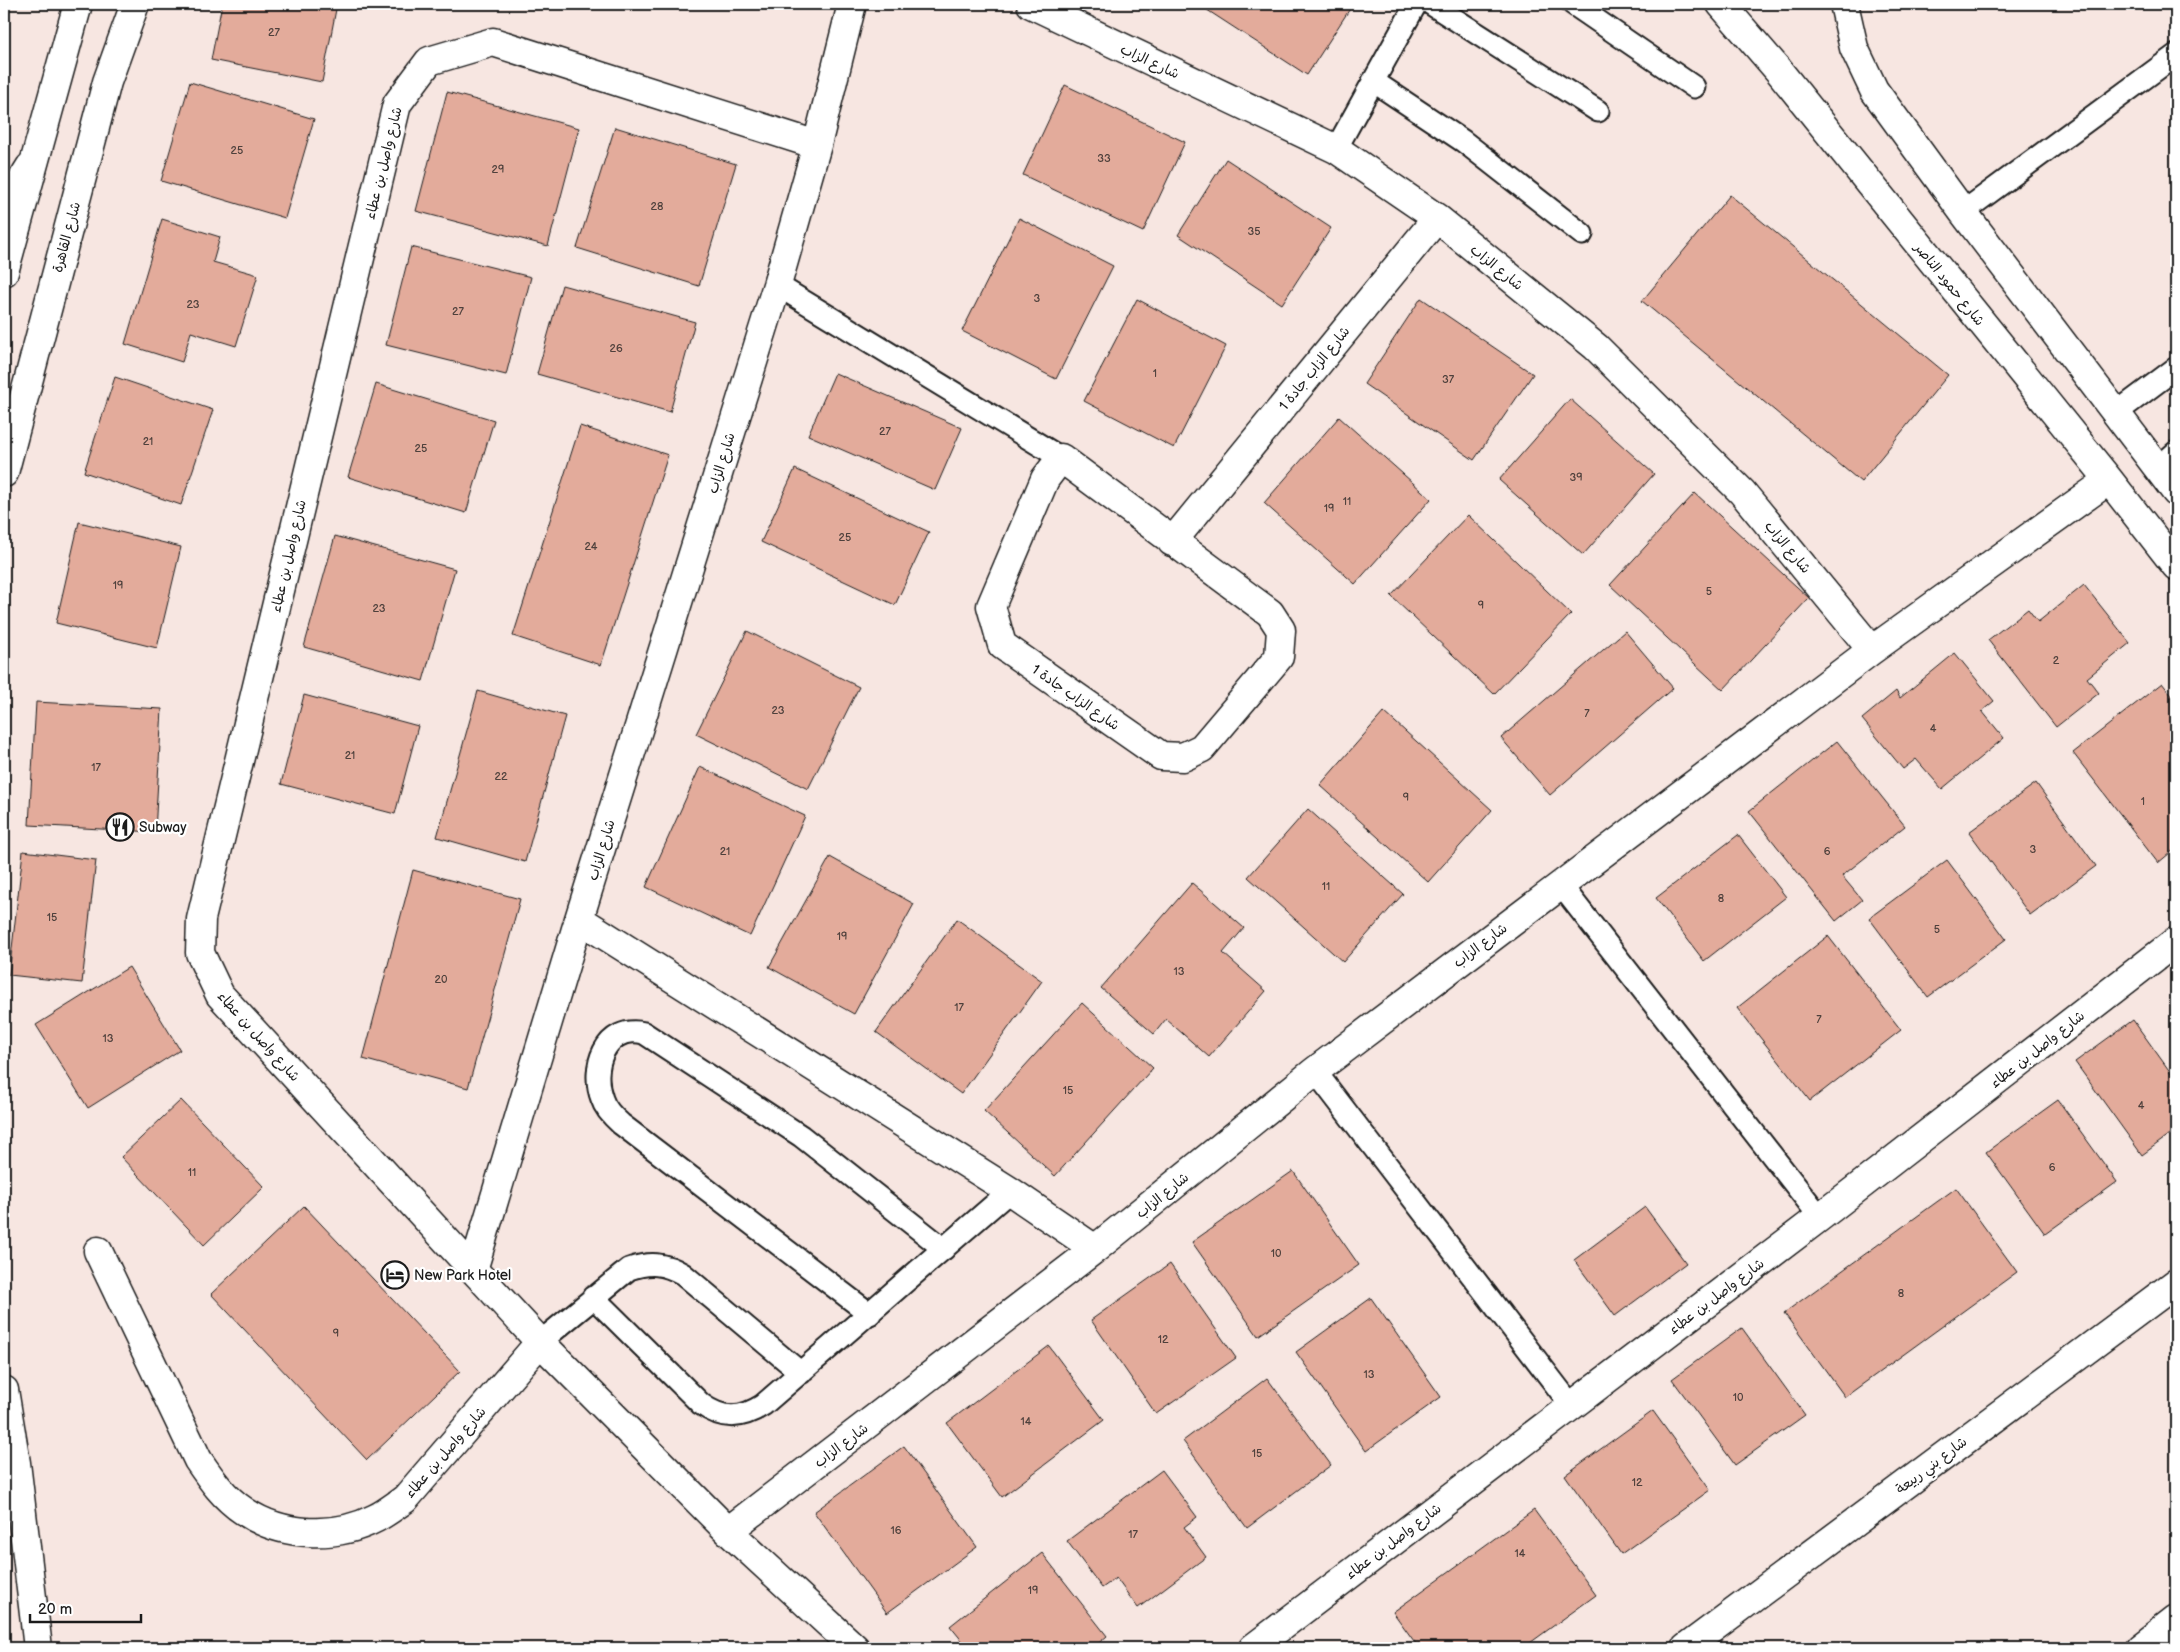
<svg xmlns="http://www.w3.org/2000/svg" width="2180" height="1652" font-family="'Balsamiq Sans','Playpen Sans Arabic',sans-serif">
	<rect width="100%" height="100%" fill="#f7e6e1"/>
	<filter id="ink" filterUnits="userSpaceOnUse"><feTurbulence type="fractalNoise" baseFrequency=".02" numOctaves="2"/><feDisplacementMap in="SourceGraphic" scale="10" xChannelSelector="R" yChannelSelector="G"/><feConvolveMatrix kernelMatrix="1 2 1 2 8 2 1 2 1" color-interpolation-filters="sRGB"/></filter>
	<g filter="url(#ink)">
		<!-- building -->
		<path fill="#e3ab9b" stroke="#1c1c1c" d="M 222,4 L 337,4 L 322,82 L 211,60 Z
			M 1203,4 L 1353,4 L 1307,75 L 1201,6 Z
			M 190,82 L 314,119 L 285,218 L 161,181 Z
			M 1065,85 L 1185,142 L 1143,232 L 1023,175 Z
			M 447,92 L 579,128 L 548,246 L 416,211 Z
			M 615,127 L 736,164 L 699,286 L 577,248 Z
			M 1226,159 L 1331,228 L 1282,304 L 1178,235 Z
			M 1730,195 L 1948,375 L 1861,482 L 1642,301 Z
			M 1019,218 L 1113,266 L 1056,379 L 962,331 Z
			M 162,219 L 220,237 L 213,262 L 258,275 L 236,346 L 191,332 L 182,362 L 125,344 Z
			M 411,247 L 531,277 L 506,375 L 386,345 Z
			M 562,285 L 695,322 L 670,412 L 537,374 Z
			M 1421,298 L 1533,374 L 1474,460 L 1364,384 Z
			M 1137,299 L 1226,346 L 1174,448 L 1084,401 Z
			M 835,373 L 962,428 L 935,490 L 808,435 Z
			M 115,377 L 213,410 L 181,505 L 84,472 Z
			M 376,384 L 494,420 L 466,513 L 348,477 Z
			M 1570,399 L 1654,474 L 1583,555 L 1499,480 Z
			M 1339,417 L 1431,499 L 1355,584 L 1264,503 Z
			M 580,426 L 668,455 L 601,665 L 513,636 Z
			M 795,469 L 929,532 L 895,605 L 761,542 Z
			M 1695,493 L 1809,598 L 1723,690 L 1610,585 Z
			M 1468,515 L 1571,614 L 1494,694 L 1391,596 Z
			M 79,522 L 181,547 L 157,648 L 56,623 Z
			M 335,536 L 455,569 L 423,681 L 304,647 Z
			M 2084,585 L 2130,643 L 2087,678 L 2099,693 L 2056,727 L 1988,640 L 2028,609 L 2038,622 Z
			M 747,631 L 859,687 L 808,789 L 696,734 Z
			M 1625,631 L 1673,688 L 1550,795 L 1501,738 Z
			M 1955,653 L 1994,701 L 1982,711 L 2004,738 L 1942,789 L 1916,759 L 1903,769 L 1862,719 L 1896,691 L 1900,698 Z
			M 2162,683 L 2176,701 L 2176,848 L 2158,863 L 2073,753 Z
			M 478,691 L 565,716 L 525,862 L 437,837 Z
			M 304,695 L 418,726 L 395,814 L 281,784 Z
			M 36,702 L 162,709 L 155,832 L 29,825 Z
			M 1384,712 L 1492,810 L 1428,882 L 1320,785 Z
			M 1837,741 L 1905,826 L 1842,876 L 1862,900 L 1836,921 L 1749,811 Z
			M 700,767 L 805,816 L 750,936 L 646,887 Z
			M 2036,783 L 2096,866 L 2030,915 L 1969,832 Z
			M 1308,809 L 1403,894 L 1343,962 L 1248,877 Z
			M 1738,835 L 1786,897 L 1704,961 L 1656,898 Z
			M 23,851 L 96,860 L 82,983 L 9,975 Z
			M 830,857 L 914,904 L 854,1014 L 769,967 Z
			M 1947,860 L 2006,939 L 1928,997 L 1869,918 Z
			M 413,870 L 520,899 L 468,1088 L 363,1059 Z
			M 1192,883 L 1244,928 L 1223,953 L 1266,991 L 1209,1057 L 1166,1019 L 1154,1034 L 1101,988 Z
			M 957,919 L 1042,981 L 961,1094 L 876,1032 Z
			M 1828,936 L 1901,1030 L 1810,1101 L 1737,1008 Z
			M 129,967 L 180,1050 L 88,1108 L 36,1025 Z
			M 1082,1003 L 1153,1068 L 1055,1176 L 984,1111 Z
			M 2133,1020 L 2176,1080 L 2176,1130 L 2142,1155 L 2075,1062 Z
			M 181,1100 L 264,1187 L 204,1245 L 121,1157 Z
			M 2058,1100 L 2117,1182 L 2045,1234 L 1986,1152 Z
			M 1293,1171 L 1359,1265 L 1258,1336 L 1192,1242 Z
			M 1956,1188 L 2017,1272 L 1845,1397 L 1784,1313 Z
			M 304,1206 L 460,1371 L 367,1460 L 211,1294 Z
			M 1645,1207 L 1686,1263 L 1615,1316 L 1574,1260 Z
			M 1170,1264 L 1236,1358 L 1156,1414 L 1091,1320 Z
			M 1371,1298 L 1441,1397 L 1366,1451 L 1296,1352 Z
			M 1742,1328 L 1805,1415 L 1735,1465 L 1672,1379 Z
			M 1049,1346 L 1104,1420 L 1002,1497 L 947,1423 Z
			M 1267,1378 L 1331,1465 L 1247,1528 L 1183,1441 Z
			M 1653,1411 L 1710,1490 L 1621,1554 L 1565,1475 Z
			M 904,1446 L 977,1547 L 887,1613 L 814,1512 Z
			M 1162,1470 L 1197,1517 L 1184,1527 L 1206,1557 L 1138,1608 L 1116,1578 L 1102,1588 L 1067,1541 Z
			M 1534,1510 L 1596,1595 L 1523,1648 L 1419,1648 L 1393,1612 Z
			M 1042,1553 L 1107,1636 L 1093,1648 L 968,1648 L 950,1626 Z"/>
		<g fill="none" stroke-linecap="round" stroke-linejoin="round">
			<!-- lane casing -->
			<g stroke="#1c1c1c" stroke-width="25">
				<path id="lane" d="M 1431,4 L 1598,111
					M 1573,4 L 1694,87
					M 1373,81 L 1463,141 L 1582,234
					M 1336,149 L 1416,4
					M 1963,212 L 2176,55
					M 777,285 L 1061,458
					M 2116,413 L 2176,368
					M 2158,468 L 2176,452
					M 1560,884 L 1820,1217
					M 1315,1071 L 1571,1405
					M 593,1297 L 701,1404 C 723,1420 741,1419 763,1405 L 1010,1191
					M 870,1314 L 621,1124 C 613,1117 605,1109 602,1099 C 590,1068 605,1024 644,1033 L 801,1136 L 944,1249
					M 540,1342 L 629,1269 C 650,1262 664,1263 683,1274 L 801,1373"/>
			</g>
			<!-- street casing -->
			<g stroke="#1c1c1c" stroke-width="31">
				<path id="street" d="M 1031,4 L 1336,149 L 1437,218 L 1596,347 L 1742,492 L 1872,650
					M 1721,4 L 1779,71 L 2109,480 L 2176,566
					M 1844,4 L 1854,48 L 1874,90 L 1963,212 L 2176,492
					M 817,145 L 493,42 L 429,61 L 397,104 L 201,919 L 200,953 L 220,995 L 540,1342 L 728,1531 L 855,1648
					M 4,209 L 30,167
					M 1061,458 L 1270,613 L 1281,630 L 1279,657 L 1202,748 L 1183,757 L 1161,756 L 1002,645 L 991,606 L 1045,479 Z
					M 1172,542 L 1437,218
					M 579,919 L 1010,1191 L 1095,1249
					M 98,1251 L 198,1460 C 211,1479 224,1498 244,1511 C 282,1537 336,1539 376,1518 C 386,1513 396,1505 405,1499 L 540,1342
					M 473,1270 L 579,919 L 777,285 L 817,145 L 852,4
					M 728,1531 L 1095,1249 L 1315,1071 L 1872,650 L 2109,480
					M 1253,1648 L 1820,1217 L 2176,941
					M 1686,1648 L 2176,1283"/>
			</g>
			<!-- primary casing -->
			<g stroke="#1c1c1c" stroke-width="31">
				<path id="primary" d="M 4,272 L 78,4
					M 4,473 L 107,82 L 135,4
					M 4,1390 L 16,1463 L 38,1648"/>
			</g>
			<!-- highway casing -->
			<g stroke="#1c1c1c" stroke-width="31">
				<path id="highway" d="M 2140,1648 L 2176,1620"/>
			</g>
			<!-- lane -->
			<use href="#lane" stroke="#fff" stroke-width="21"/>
			<!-- street -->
			<use href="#street" stroke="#fff" stroke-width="28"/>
			<!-- primary -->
			<use href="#primary" stroke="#fff" stroke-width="28"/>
			<!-- highway -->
			<use href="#highway" stroke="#fff" stroke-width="28"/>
		</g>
	</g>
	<!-- icons -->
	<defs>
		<g id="restaurant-ring" transform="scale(1.4375)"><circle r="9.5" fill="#fff" stroke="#1c1c1c" stroke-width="1.5"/><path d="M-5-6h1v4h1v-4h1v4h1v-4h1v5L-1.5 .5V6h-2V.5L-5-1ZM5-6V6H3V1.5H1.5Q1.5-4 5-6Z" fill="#1c1c1c"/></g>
		<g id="hotel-ring" transform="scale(1.4375)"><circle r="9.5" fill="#fff" stroke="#1c1c1c" stroke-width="1.5"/><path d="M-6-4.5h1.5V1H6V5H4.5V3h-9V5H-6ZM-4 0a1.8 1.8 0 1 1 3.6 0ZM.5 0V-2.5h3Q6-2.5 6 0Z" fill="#1c1c1c"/></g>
	</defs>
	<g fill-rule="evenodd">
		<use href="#restaurant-ring" x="120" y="827"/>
		<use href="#hotel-ring" x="395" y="1275"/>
	</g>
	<g text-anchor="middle" stroke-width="4.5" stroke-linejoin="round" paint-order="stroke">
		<!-- number labels -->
		<g font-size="11" fill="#4e403c">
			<text x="274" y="36">27</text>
			<text x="237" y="154">25</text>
			<text x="1104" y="162">33</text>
			<text x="498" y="173">29</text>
			<text x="657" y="210">28</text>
			<text x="1254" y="235">35</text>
			<text x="1037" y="302">3</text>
			<text x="193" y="308">23</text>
			<text x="458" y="315">27</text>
			<text x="616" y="352">26</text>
			<text x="1155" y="377">1</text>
			<text x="1448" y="383">37</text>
			<text x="885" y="435">27</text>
			<text x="148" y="445">21</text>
			<text x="421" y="452">25</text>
			<text x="1576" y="481">39</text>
			<text x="1347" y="505">11</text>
			<text x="1329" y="512">19</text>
			<text x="845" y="541">25</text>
			<text x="591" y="550">24</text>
			<text x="118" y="589">19</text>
			<text x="1709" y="595">5</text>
			<text x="1481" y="609">9</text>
			<text x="379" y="612">23</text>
			<text x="2056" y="664">2</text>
			<text x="778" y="714">23</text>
			<text x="1587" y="717">7</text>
			<text x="1933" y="732">4</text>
			<text x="350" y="759">21</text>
			<text x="96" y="771">17</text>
			<text x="501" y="780">22</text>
			<text x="1406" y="801">9</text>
			<text x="2143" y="805">1</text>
			<text x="2033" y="853">3</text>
			<text x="725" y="855">21</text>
			<text x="1827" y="855">6</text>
			<text x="1326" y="890">11</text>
			<text x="1721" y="902">8</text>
			<text x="52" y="921">15</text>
			<text x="1937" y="933">5</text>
			<text x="842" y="940">19</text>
			<text x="1179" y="975">13</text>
			<text x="441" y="983">20</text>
			<text x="959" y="1011">17</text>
			<text x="1819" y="1023">7</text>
			<text x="108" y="1042">13</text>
			<text x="1068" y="1094">15</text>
			<text x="2141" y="1109">4</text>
			<text x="2052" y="1171">6</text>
			<text x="192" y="1176">11</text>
			<text x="1276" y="1257">10</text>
			<text x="1901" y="1297">8</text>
			<text x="336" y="1337">9</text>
			<text x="1163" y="1343">12</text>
			<text x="1369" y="1378">13</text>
			<text x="1738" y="1401">10</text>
			<text x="1026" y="1425">14</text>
			<text x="1257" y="1457">15</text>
			<text x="1637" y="1486">12</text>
			<text x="896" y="1534">16</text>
			<text x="1133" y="1538">17</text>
			<text x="1520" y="1557">14</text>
			<text x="1033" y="1594">19</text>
		</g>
		<!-- street labels -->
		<g font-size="14" fill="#1c1c1c" stroke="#fff">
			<text transform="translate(1150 61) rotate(25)" y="5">شارع الزاب</text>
			<text transform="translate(383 163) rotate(-76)" y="5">شارع واصل بن عطاء</text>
			<text transform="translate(66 237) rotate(-75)" y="5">شارع القاهرة</text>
			<text transform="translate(1497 267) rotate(39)" y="5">شارع الزاب</text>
			<text transform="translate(1950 284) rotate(51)" y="5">شارع حمود الناصر</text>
			<text transform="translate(1314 368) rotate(-51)" y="5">شارع الزاب جادة 1</text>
			<text transform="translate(721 463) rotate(-73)" y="5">شارع الزاب</text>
			<text transform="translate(1788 547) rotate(50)" y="5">شارع الزاب</text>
			<text transform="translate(288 556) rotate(-77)" y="5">شارع واصل بن عطاء</text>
			<text transform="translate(1076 697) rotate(35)" y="5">شارع الزاب جادة 1</text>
			<text transform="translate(601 850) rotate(-73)" y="5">شارع الزاب</text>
			<text transform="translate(1480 945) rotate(-37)" y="5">شارع الزاب</text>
			<text transform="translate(259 1036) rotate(48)" y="5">شارع واصل بن عطاء</text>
			<text transform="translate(2037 1049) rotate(-38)" y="5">شارع واصل بن عطاء</text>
			<text transform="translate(1162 1195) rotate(-39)" y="5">شارع الزاب</text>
			<text transform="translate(1716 1296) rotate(-37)" y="5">شارع واصل بن عطاء</text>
			<text transform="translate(841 1445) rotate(-37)" y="5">شارع الزاب</text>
			<text transform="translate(445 1452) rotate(-49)" y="5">شارع واصل بن عطاء</text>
			<text transform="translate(1931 1465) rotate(-37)" y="5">شارع بني ربيعة</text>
			<text transform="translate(1393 1541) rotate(-37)" y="5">شارع واصل بن عطاء</text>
		</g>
		<!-- poi labels -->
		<g font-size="14" fill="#1c1c1c" stroke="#fff" text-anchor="start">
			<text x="139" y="832">Subway</text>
			<text x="414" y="1280">New Park Hotel</text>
		</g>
	</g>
	<!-- margin -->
	<rect width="2180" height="1652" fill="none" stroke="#fff" stroke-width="20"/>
	<rect x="10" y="10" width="2160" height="1632" fill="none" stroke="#1c1c1c" stroke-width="2" filter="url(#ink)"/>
	<!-- scale -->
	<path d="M30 1614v8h111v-8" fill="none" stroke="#1c1c1c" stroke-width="2.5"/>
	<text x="38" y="1614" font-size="15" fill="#1c1c1c" stroke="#ffffff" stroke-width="4" paint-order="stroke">20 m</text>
</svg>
